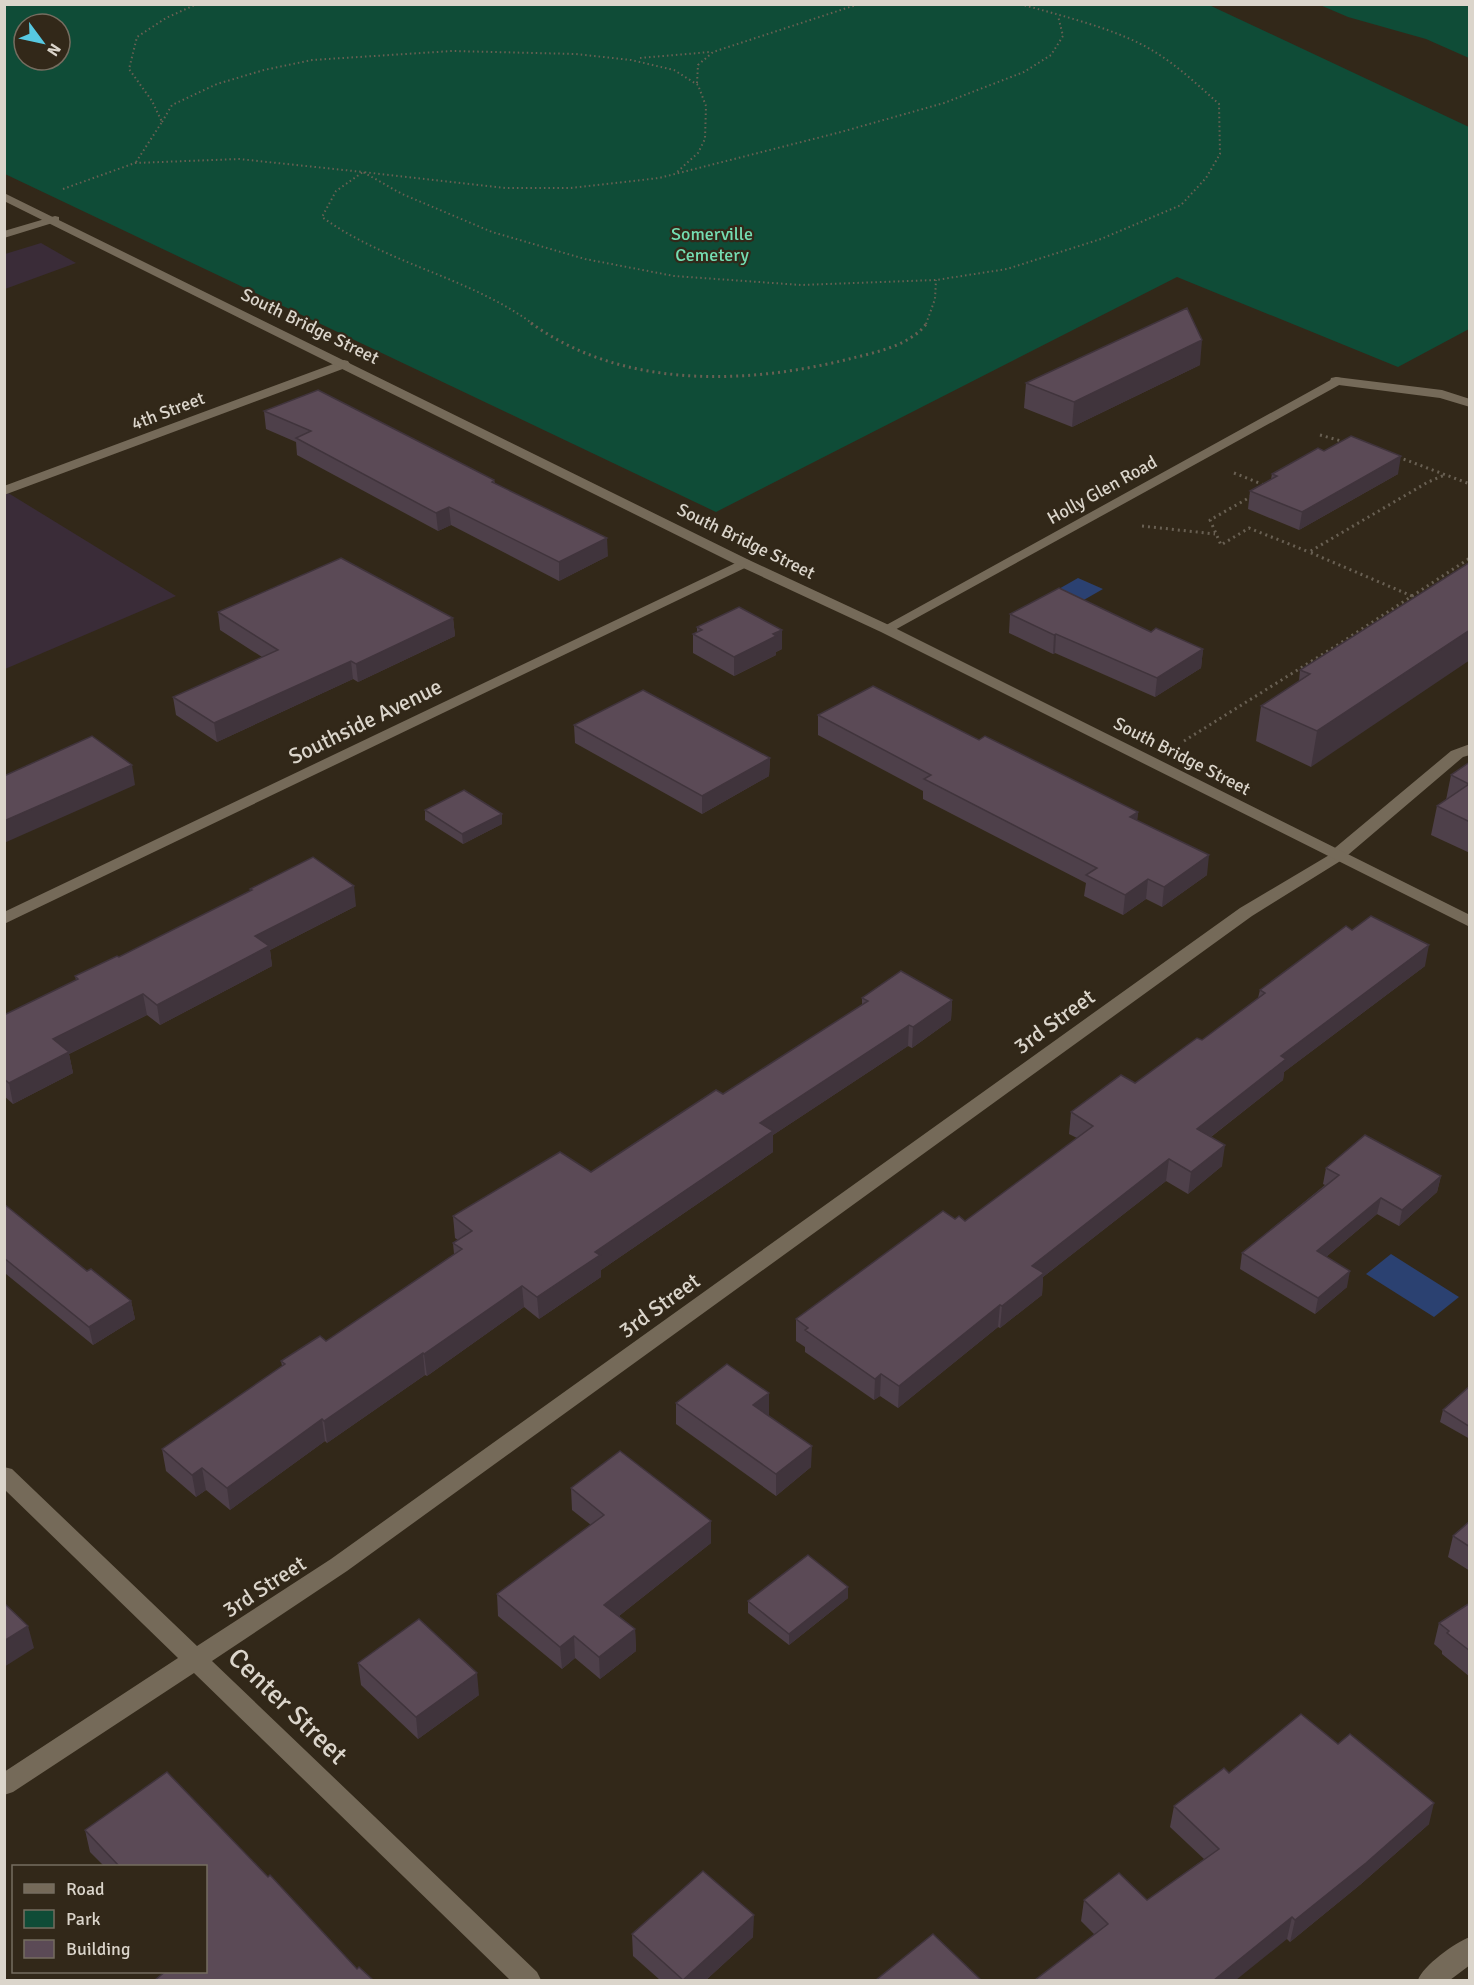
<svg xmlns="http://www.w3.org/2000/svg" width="1474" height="1985" font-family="Signika,sans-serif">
	<rect width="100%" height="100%" fill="#322819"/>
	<!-- industrial -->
	<path fill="#3a2c38" d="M 41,243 L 76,263 L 5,289 L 5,254 Z
		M 5,491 L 176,596 L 5,669 Z"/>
	<!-- green -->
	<path fill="#0f4c37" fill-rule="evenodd" d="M 4,5 L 1209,5 L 1469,127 L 1469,329 L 1398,367 L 1177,277 L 716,512 L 5,174 ZM 24,24 L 60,24 L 60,60 L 24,60 Z
		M 1320,5 L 1469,5 L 1469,58 L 1426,39 L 1348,17 Z"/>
	<!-- water -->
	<path fill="#2b4171" d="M 1078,578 L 1103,589 L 1075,605 L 1050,594 Z
		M 1391,1254 L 1459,1297 L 1434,1317 L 1366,1274 Z"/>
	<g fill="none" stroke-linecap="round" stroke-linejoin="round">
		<!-- path-far1 -->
		<path stroke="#696053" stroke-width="2" stroke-dasharray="1.5 3" stroke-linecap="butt" d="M 640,58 L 710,52
			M 697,83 L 698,65 L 713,52 L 859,4
			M 162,122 L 172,105 L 217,84 L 264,70 L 312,60 L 452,51 L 576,54 L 631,60 L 674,70 L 698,85 L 706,106 L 705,139 L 698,153 L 677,172
			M 136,162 L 162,122 L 152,101 L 129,69 L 137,37 L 166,18 L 197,4
			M 63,189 L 135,163 L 239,159 L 363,172 L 402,194 L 492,232 L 585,259 L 674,276 L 801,285 L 936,280 L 1007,269 L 1101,239 L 1181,205 L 1206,178 L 1220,154 L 1219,104 C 1199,86 1178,66 1155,52 C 1118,29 1062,16 1020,4
			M 533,324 C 469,277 387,264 322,217 L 336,191 L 363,172 L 505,188 L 571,188 L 659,178 L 841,132 L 944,103 L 1024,72 L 1051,55 L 1063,36 L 1058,16
			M 926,324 L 935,299 L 936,280"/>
		<!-- path -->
		<path stroke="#696053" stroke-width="3" stroke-dasharray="2 4" stroke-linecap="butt" d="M 531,323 C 622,389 745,385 849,359 C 876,352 910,346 927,323
			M 1320,435 L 1345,442
			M 1398,457 L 1470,484
			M 1234,473 L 1264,485
			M 1252,496 L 1210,520 L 1221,545 L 1249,528 L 1309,552
			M 1142,526 L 1215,534
			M 1412,596 L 1309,552 L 1428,482 L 1445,475
			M 1184,741 L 1339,644 L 1470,558"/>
		<!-- lane -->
		<path fill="#756a59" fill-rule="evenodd" d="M 1336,377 L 1442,390 L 1470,399 L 1470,407 L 1440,398 L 1331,384 L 1330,381 L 1331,378 Z
			M 1470,744 L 1470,755 L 1463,757 L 1342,860 L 1330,860 L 1328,856 L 1330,852 L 1451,751 Z"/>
		<!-- street -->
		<path fill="#756a59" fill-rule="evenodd" d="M 55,216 L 59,217 L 59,221 L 4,238 L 4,231 Z
			M 344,360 L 348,361 L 350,364 L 348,367 L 4,495 L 4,486 Z
			M 1336,377 L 1341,378 L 1342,381 L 1341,384 L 891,632 L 886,633 L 879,629 Z
			M 744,559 L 749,560 L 751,563 L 749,566 L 4,924 L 4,912 Z
			M 1336,851 L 1344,856 L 1342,860 L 1252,916 L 347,1571 L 212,1661 L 537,1972 L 541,1980 L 510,1980 L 194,1673 L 13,1792 L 4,1795 L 4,1772 L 178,1658 L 4,1489 L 4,1467 L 12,1469 L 197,1646 L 331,1559 L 1240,908 Z
			M 1470,1937 L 1470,1965 L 1450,1980 L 1418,1980 C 1423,1966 1454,1943 1470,1937 Z"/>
		<!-- secondary -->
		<path fill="#756a59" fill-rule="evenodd" d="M 4,193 L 749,560 L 891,626 L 1470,915 L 1470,927 L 881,632 L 739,566 L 4,201 Z"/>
	</g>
	<!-- wall -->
	<path fill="#4e404a" d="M 1200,365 L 1072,427 L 1024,408 L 1026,383 Z
		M 264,411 L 494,480 L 495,483 L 608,556 L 559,581 L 451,525 L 438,531 L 297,455 L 296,442 L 266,429 Z
		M 1324,451 L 1398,474 L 1299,530 L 1248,509 L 1250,491 L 1271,479 L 1272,474 Z
		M 1470,562 L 1311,767 L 1256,741 L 1261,706 L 1299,681 L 1300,670 Z
		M 218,612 L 453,618 L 455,636 L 358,682 L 353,679 L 217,742 L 176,715 L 173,697 L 262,657 L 220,630 Z
		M 1010,614 L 1151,632 L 1203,649 L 1201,668 L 1155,697 L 1055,653 L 1053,654 L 1009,633 Z
		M 697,627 L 782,630 L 782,649 L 776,652 L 776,655 L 734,676 L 693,653 L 693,634 L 697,632 Z
		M 818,715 L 979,740 L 1138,812 L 1137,820 L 1207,875 L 1162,907 L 1146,899 L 1123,915 L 1084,896 L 1086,883 L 923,799 L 923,791 L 818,735 Z
		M 574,725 L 770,758 L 769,776 L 702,814 L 575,743 Z
		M 1470,762 L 1470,853 L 1431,835 L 1437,806 L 1446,800 L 1451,775 Z
		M 425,810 L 502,824 L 463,844 L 425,820 Z
		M 250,889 L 356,906 L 270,950 L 272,966 L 160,1025 L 147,1015 L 69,1054 L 73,1073 L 13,1104 L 4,1096 L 4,1015 L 76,980 L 75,976 L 119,957 L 250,891 Z
		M 1425,966 L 1284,1072 L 1283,1080 L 1211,1137 L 1222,1166 L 1188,1194 L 1166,1181 L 1043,1277 L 1042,1295 L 1000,1328 L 998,1327 L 898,1408 L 880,1396 L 874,1400 L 805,1352 L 805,1347 L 796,1341 L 796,1319 L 955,1219 L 965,1221 L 1077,1138 L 1069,1134 L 1071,1112 L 1135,1083 L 1202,1040 L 1258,998 L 1260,990 Z
		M 862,998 L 952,1000 L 951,1020 L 912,1048 L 908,1046 L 773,1135 L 773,1152 L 601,1270 L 601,1277 L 539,1319 L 524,1307 L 427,1376 L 425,1375 L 327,1443 L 325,1441 L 230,1510 L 206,1490 L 196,1497 L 166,1471 L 162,1449 L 282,1366 L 281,1361 L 326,1341 L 454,1254 L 453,1243 L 458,1240 L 455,1238 L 453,1216 L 591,1172 L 723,1094 L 862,1005 Z
		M 1326,1168 L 1441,1176 L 1437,1192 L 1399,1226 L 1377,1214 L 1326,1257 L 1347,1287 L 1315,1314 L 1240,1269 L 1242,1253 L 1325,1185 L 1323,1184 Z
		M 4,1204 L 87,1271 L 131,1301 L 135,1319 L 93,1345 L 6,1274 L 4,1274 Z
		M 1470,1386 L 1470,1439 L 1440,1422 L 1443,1410 Z
		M 769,1393 L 768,1415 L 811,1467 L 776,1496 L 676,1424 L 676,1403 Z
		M 571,1488 L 711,1521 L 711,1543 L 619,1616 L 635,1629 L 636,1651 L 600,1679 L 575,1658 L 562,1669 L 498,1616 L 497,1594 L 591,1525 L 572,1510 Z
		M 1470,1521 L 1470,1571 L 1448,1557 L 1453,1536 Z
		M 848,1587 L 848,1598 L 789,1645 L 748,1613 L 748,1601 Z
		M 1470,1603 L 1470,1677 L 1442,1654 L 1442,1651 L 1434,1644 L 1439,1623 Z
		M 358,1663 L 479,1695 L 418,1739 L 361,1685 Z
		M 167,1772 L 268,1877 L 270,1875 L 357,1969 L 359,1967 L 373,1980 L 155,1980 L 166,1971 L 206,1971 L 206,1866 L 104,1866 L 90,1852 L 85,1830 Z
		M 1229,1773 L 1429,1824 L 1361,1884 L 1290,1942 L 1287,1939 L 1094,1934 L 1081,1921 L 1084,1900 L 1147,1900 L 1204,1859 L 1170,1827 L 1174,1806 Z
		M 632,1934 L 753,1937 L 706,1980 L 660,1980 L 633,1956 Z"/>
	<!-- shaded-wall -->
	<path fill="#40343c" d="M 1202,340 L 1200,365 L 1072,427 L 1074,402 Z
		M 1401,456 L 1398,474 L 1299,530 L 1302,512 Z
		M 449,507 L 451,525 L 438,531 L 436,513 Z
		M 607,538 L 608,556 L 559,581 L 559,562 Z
		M 453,618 L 455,636 L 358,682 L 356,664 Z
		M 782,630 L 782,649 L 776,652 L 776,655 L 734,676 L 734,657 Z
		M 1470,630 L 1470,660 L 1311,767 L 1317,731 Z
		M 1056,634 L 1055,653 L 1053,654 L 1054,635 Z
		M 1203,649 L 1201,668 L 1155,697 L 1157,678 Z
		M 351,661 L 353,679 L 217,742 L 214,723 Z
		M 770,758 L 769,776 L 702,814 L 702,796 Z
		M 132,765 L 135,785 L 4,843 L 4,821 Z
		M 1138,812 L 1136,832 L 1130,817 Z
		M 502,814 L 502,824 L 463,844 L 462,834 Z
		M 1209,855 L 1207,875 L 1162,907 L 1164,887 Z
		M 1148,879 L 1146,899 L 1123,915 L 1125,895 Z
		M 354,886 L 356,906 L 270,950 L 272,966 L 160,1025 L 157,1005 L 255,936 Z
		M 1429,945 L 1425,966 L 1284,1072 L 1283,1080 L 1194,1150 L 1197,1129 L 1281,1056 Z
		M 143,994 L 147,1015 L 69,1054 L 73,1073 L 13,1104 L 9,1083 L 53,1039 Z
		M 952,1000 L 951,1020 L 912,1048 L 913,1027 Z
		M 909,1025 L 908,1046 L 773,1135 L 773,1152 L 601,1270 L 601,1277 L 539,1319 L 537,1297 L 760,1123 Z
		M 1225,1145 L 1222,1166 L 1188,1194 L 1191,1172 Z
		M 1169,1159 L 1166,1181 L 1043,1277 L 1042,1295 L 1000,1328 L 1002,1306 L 1032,1266 Z
		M 1441,1176 L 1437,1192 L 1399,1226 L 1402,1210 Z
		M 1381,1198 L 1377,1214 L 1314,1267 L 1317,1251 Z
		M 1350,1271 L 1347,1287 L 1315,1314 L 1318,1298 Z
		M 522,1286 L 524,1307 L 427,1376 L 424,1354 Z
		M 131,1301 L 135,1319 L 93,1345 L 89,1327 Z
		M 1000,1305 L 998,1327 L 898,1408 L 899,1386 Z
		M 423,1353 L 425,1375 L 327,1443 L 324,1421 Z
		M 881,1374 L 880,1396 L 874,1400 L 875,1379 Z
		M 769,1393 L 769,1415 L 753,1426 L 753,1405 Z
		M 322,1419 L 325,1441 L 230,1510 L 227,1488 Z
		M 812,1446 L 811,1467 L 776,1496 L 776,1474 Z
		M 202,1468 L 206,1490 L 196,1497 L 192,1475 Z
		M 711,1521 L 711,1543 L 605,1627 L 604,1605 Z
		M 848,1587 L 848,1598 L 789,1645 L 789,1634 Z
		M 28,1626 L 34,1648 L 4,1667 L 4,1641 Z
		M 635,1629 L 636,1651 L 600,1679 L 599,1657 Z
		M 574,1636 L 575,1658 L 562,1669 L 560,1647 Z
		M 477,1673 L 479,1695 L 418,1739 L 416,1717 Z
		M 1434,1803 L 1429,1824 L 1361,1884 L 1290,1942 L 1295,1920 Z
		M 754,1915 L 753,1937 L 706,1980 L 683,1980 Z
		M 1292,1917 L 1287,1939 L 1236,1980 L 1214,1980 Z"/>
	<!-- building -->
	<path fill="#5b4a56" stroke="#40343c" stroke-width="1.5" d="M 1187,308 L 1202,340 L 1074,402 L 1026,383 Z
		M 318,390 L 494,480 L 492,482 L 607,538 L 559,562 L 449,507 L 436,513 L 296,438 L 311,431 L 264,411 Z
		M 1351,436 L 1401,456 L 1302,512 L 1250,491 L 1277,476 L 1272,474 L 1318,448 L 1324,451 Z
		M 341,558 L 453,618 L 356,664 L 351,661 L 214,723 L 173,697 L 278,650 L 218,612 Z
		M 1470,562 L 1470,630 L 1317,731 L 1261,706 L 1310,674 L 1300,670 Z
		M 1059,588 L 1151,632 L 1156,628 L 1203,649 L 1157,678 L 1056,634 L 1054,635 L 1010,614 Z
		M 739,607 L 782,630 L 773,634 L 776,636 L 734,657 L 693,634 L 702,630 L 697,627 Z
		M 873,686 L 979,740 L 985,736 L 1138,812 L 1130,817 L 1209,855 L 1164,887 L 1148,879 L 1125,895 L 1086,875 L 1097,868 L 924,779 L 931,775 L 818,715 Z
		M 643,690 L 770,758 L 702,796 L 574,725 Z
		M 92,736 L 132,765 L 4,821 L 4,776 Z
		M 1470,762 L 1470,822 L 1437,806 L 1469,784 L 1451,775 Z
		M 464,790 L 502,814 L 462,834 L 425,810 Z
		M 313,857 L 354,886 L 255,936 L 269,946 L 157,1005 L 143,994 L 53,1039 L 69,1052 L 9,1083 L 4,1079 L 4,1015 L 78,979 L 75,976 L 117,956 L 119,957 L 252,890 L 250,889 Z
		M 1371,916 L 1429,945 L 1281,1056 L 1286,1059 L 1197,1129 L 1225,1145 L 1191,1172 L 1169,1159 L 1032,1266 L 1044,1273 L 1002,1306 L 1000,1305 L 899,1386 L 881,1374 L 875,1379 L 805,1330 L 808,1328 L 796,1319 L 943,1211 L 955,1219 L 959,1216 L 965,1221 L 1093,1126 L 1071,1112 L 1121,1075 L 1135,1083 L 1197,1038 L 1202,1040 L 1265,993 L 1260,990 L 1346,926 L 1352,930 Z
		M 901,971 L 952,1000 L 913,1027 L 909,1025 L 760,1123 L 773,1131 L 595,1252 L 600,1255 L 537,1297 L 522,1286 L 424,1354 L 423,1353 L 324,1421 L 322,1419 L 227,1488 L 202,1468 L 192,1475 L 162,1449 L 285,1364 L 281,1361 L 320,1336 L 326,1341 L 462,1249 L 453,1243 L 472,1231 L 453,1216 L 560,1152 L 591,1172 L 716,1090 L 723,1094 L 868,1001 L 862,998 Z
		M 1365,1135 L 1441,1176 L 1402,1210 L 1381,1198 L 1317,1251 L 1350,1271 L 1318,1298 L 1242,1253 L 1339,1175 L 1326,1168 Z
		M 4,1204 L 87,1271 L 91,1269 L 131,1301 L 89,1327 L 4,1258 Z
		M 727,1364 L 769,1393 L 753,1405 L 812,1446 L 776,1474 L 676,1403 Z
		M 1470,1386 L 1470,1427 L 1443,1410 Z
		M 620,1451 L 711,1521 L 604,1605 L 635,1629 L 599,1657 L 574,1636 L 560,1647 L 497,1594 L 604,1515 L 571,1488 Z
		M 1470,1521 L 1470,1547 L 1453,1536 Z
		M 808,1555 L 848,1587 L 789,1634 L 748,1601 Z
		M 4,1603 L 28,1626 L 4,1641 Z
		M 1470,1603 L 1470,1651 L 1447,1633 L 1449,1631 L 1439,1623 Z
		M 419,1619 L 477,1673 L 416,1717 L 358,1663 Z
		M 1301,1714 L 1338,1744 L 1350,1734 L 1434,1803 L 1366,1863 L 1295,1920 L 1292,1917 L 1214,1980 L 1035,1980 L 1108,1924 L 1084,1900 L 1119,1873 L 1147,1900 L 1219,1849 L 1174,1806 L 1224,1768 L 1229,1773 Z
		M 167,1772 L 268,1877 L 270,1875 L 357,1969 L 359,1967 L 373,1980 L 155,1980 L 166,1971 L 206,1971 L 206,1866 L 119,1866 L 85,1830 Z
		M 703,1871 L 754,1915 L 683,1980 L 632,1934 Z
		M 933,1934 L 981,1980 L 876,1980 Z"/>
	<g text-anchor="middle" stroke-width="4.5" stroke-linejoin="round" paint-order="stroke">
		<!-- far-park labels -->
		<g font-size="18" fill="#74ddb2" stroke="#322819">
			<text x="712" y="240">Somerville<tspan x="712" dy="21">Cemetery</tspan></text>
		</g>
		<!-- far-street labels -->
		<g font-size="18" fill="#dbd5cb" stroke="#322819">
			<text transform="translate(310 326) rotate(26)" y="6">South Bridge Street</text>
			<text transform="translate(168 411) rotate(-21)" y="6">4th Street</text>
			<text transform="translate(1102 490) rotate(-29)" y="6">Holly Glen Road</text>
			<text transform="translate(746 541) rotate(26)" y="6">South Bridge Street</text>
			<text transform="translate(1182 756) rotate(27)" y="6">South Bridge Street</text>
		</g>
		<!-- street labels -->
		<g font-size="22" fill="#dbd5cb" stroke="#322819">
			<text transform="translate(365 721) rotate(-26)" y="8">Southside Avenue</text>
			<text transform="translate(1054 1021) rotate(-36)" y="8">3rd Street</text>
			<text transform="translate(659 1305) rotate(-36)" y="8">3rd Street</text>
			<text transform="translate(264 1586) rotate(-33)" y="8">3rd Street</text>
		</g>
		<!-- near-street labels -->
		<g font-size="27" fill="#dbd5cb" stroke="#322819">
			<text transform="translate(288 1706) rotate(44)" y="9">Center Street</text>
		</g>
	</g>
	<!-- border -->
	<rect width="1474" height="1985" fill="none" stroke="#dbd5cb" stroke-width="12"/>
	<!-- legend -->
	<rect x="12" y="1865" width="195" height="108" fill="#322819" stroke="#766d60" stroke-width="1.5"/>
	<rect x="24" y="1884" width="30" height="9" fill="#756a59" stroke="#766d60" stroke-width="1.5"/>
	<text x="66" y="1895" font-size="18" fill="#dbd5cb">Road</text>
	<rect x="24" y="1910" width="30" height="18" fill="#0f4c37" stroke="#766d60" stroke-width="1.5"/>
	<text x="66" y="1925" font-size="18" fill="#dbd5cb">Park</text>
	<rect x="24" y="1940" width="30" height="18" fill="#5b4a56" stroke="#766d60" stroke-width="1.5"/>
	<text x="66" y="1955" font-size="18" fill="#dbd5cb">Building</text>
	<!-- north arrow -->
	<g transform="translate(42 42) rotate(123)"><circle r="28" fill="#322819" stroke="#766d60" stroke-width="1.5"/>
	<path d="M0-4.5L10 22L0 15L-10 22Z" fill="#57c9e2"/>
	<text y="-9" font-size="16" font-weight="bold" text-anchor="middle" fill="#dbd5cb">N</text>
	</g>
</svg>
